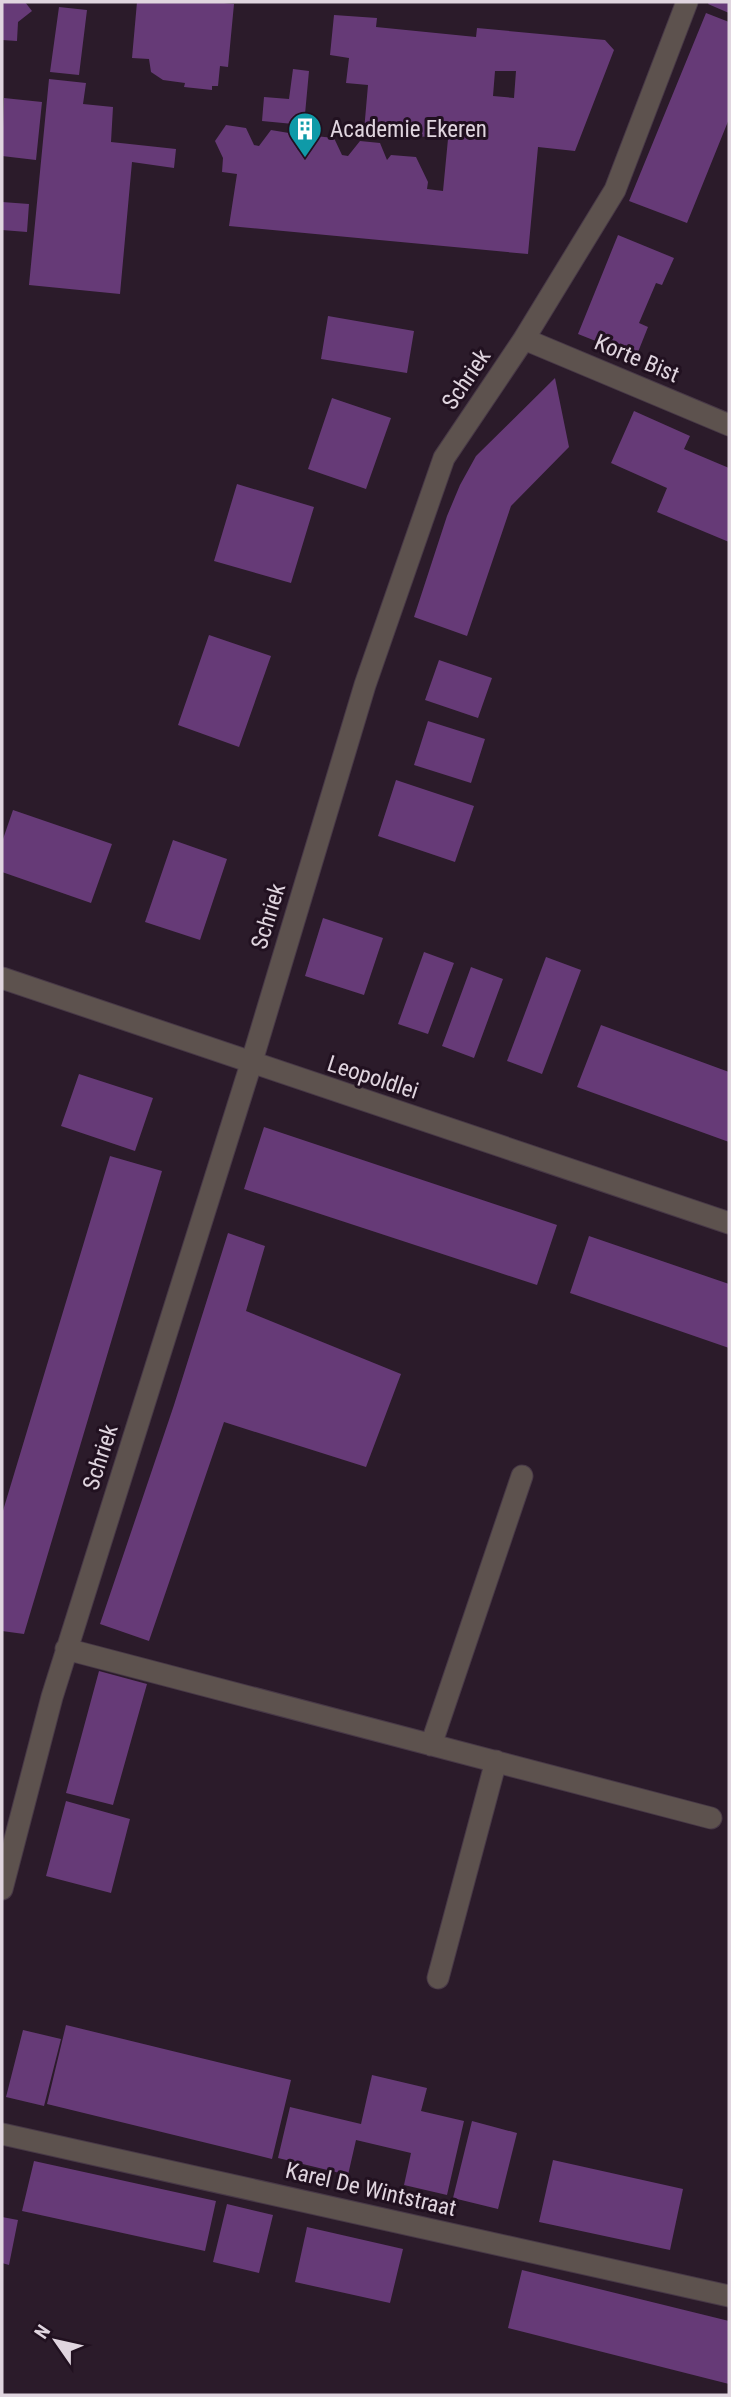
<svg xmlns="http://www.w3.org/2000/svg" width="731" height="2397" font-family="'Roboto Condensed',sans-serif">
	<rect width="100%" height="100%" fill="#2b1b2a"/>
	<!-- building -->
	<path fill="#663a77" fill-rule="evenodd" d="M 2,2 L 25,2 L 32,11 L 18,22 L 17,41 L 2,40 Z
		M 137,2 L 214,2 L 234,4 L 228,67 L 220,66 L 218,86 L 212,86 L 212,90 L 184,87 L 185,83 L 163,80 L 151,72 L 149,59 L 132,58 Z
		M 709,2 L 729,2 L 729,13 L 708,4 Z
		M 59,7 L 87,10 L 79,75 L 50,72 Z
		M 706,13 L 729,22 L 729,119 L 687,223 L 629,201 Z
		M 334,15 L 377,18 L 376,27 L 476,37 L 477,28 L 605,40 L 614,50 L 575,151 L 538,147 L 528,254 L 229,226 L 237,174 L 222,172 L 223,158 L 215,141 L 226,125 L 246,128 L 254,145 L 259,146 L 271,130 L 289,133 L 298,150 L 304,151 L 315,136 L 334,138 L 342,155 L 348,156 L 360,141 L 380,143 L 387,160 L 391,155 L 416,157 L 428,182 L 427,189 L 443,191 L 448,139 L 364,131 L 368,85 L 346,83 L 349,58 L 330,55 ZM 495,71 L 516,71 L 514,98 L 493,96 Z
		M 293,69 L 309,71 L 304,125 L 262,121 L 264,97 L 289,99 Z
		M 49,79 L 86,83 L 83,104 L 113,107 L 111,142 L 176,149 L 174,168 L 132,162 L 120,294 L 29,285 Z
		M 4,98 L 42,102 L 36,160 L 2,156 Z
		M 2,202 L 29,204 L 27,232 L 2,230 Z
		M 618,235 L 674,258 L 662,285 L 656,283 L 639,323 L 648,327 L 636,357 L 578,334 Z
		M 328,316 L 414,331 L 407,373 L 321,359 Z
		M 555,378 L 569,447 L 511,506 L 467,636 L 414,617 L 447,516 L 460,485 L 476,456 Z
		M 332,398 L 391,418 L 366,489 L 308,469 Z
		M 634,411 L 690,436 L 684,449 L 729,468 L 729,542 L 657,512 L 667,488 L 611,463 Z
		M 237,484 L 314,507 L 291,583 L 214,561 Z
		M 209,635 L 271,656 L 239,747 L 178,725 Z
		M 439,660 L 492,678 L 478,718 L 425,700 Z
		M 428,721 L 485,739 L 471,783 L 414,765 Z
		M 396,780 L 474,806 L 455,862 L 378,836 Z
		M 13,810 L 112,844 L 91,903 L 2,872 L 2,842 Z
		M 173,840 L 227,859 L 200,940 L 145,922 Z
		M 323,918 L 383,938 L 364,995 L 305,976 Z
		M 424,952 L 454,963 L 428,1034 L 398,1024 Z
		M 546,957 L 581,970 L 542,1074 L 507,1061 Z
		M 471,967 L 503,979 L 474,1058 L 442,1046 Z
		M 601,1025 L 729,1072 L 729,1142 L 577,1087 Z
		M 79,1074 L 153,1098 L 135,1151 L 61,1126 Z
		M 264,1127 L 557,1225 L 537,1285 L 244,1189 Z
		M 110,1156 L 162,1171 L 24,1634 L 2,1631 L 2,1514 Z
		M 228,1233 L 265,1246 L 246,1311 L 401,1374 L 366,1467 L 224,1422 L 149,1641 L 100,1624 L 174,1405 Z
		M 589,1236 L 729,1284 L 729,1348 L 570,1293 Z
		M 99,1671 L 147,1684 L 113,1805 L 66,1793 Z
		M 66,1801 L 130,1819 L 111,1893 L 46,1876 Z
		M 66,2025 L 291,2080 L 272,2159 L 47,2104 Z
		M 23,2030 L 61,2039 L 44,2106 L 6,2097 Z
		M 372,2075 L 427,2088 L 421,2111 L 464,2121 L 447,2195 L 404,2185 L 411,2153 L 356,2140 L 348,2175 L 278,2158 L 290,2107 L 361,2124 Z
		M 472,2121 L 517,2133 L 498,2209 L 453,2198 Z
		M 553,2160 L 683,2189 L 670,2250 L 539,2222 Z
		M 34,2161 L 216,2201 L 205,2251 L 22,2211 Z
		M 227,2204 L 273,2215 L 259,2273 L 213,2262 Z
		M 2,2217 L 18,2220 L 9,2265 L 2,2263 Z
		M 307,2227 L 403,2249 L 390,2303 L 295,2282 Z
		M 522,2270 L 729,2321 L 729,2384 L 508,2328 Z"/>
	<g fill="none" stroke-linecap="round" stroke-linejoin="round">
		<!-- minor casing -->
		<g stroke="#483947" stroke-width="23">
			<path id="minor" d="M 524,339 L 729,425
				M 2,978 L 729,1223
				M 66,1649 L 711,1818
				M 431,1745 L 522,1476
				M 2,1889 L 52,1697 L 251,1064 L 365,685 L 444,458 L 524,339 L 615,190 L 687,2
				M 438,1978 L 496,1761
				M 2,2134 L 729,2296"/>
		</g>
		<!-- minor -->
		<use href="#minor" stroke="#5d524e" stroke-width="21"/>
	</g>
	<!-- icons -->
	<defs>
		<g id="building-pin" transform="scale(1.75)"><path d="M0 17L-7.5 6A9.5 9.5 0 1 1 7.5 6Z" fill="#0f9aa8" stroke="#211120"/><path d="M-4-6H4V6H1V3H-1V6H-4ZM-2.5-4.3h1.7v1.8h-1.7ZM.8-4.3h1.7v1.8H.8ZM-2.5-1h1.7V.8h-1.7ZM.8-1h1.7V.8H.8Z" fill="#fff"/></g>
	</defs>
	<g fill-rule="evenodd">
		<use href="#building-pin" x="305" y="129"/>
	</g>
	<g text-anchor="middle" stroke-width="6" stroke-linejoin="round" paint-order="stroke">
		<!-- poi labels -->
		<g font-size="23" fill="#e0d5df" stroke="#211120" text-anchor="start">
			<text x="330" y="137">Academie Ekeren</text>
		</g>
		<!-- street labels -->
		<g font-size="23" fill="#e0d5df" stroke="#211120">
			<text transform="translate(637 358) rotate(23)" y="8">Korte Bist</text>
			<text transform="translate(466 379) rotate(-56)" y="8">Schriek</text>
			<text transform="translate(268 916) rotate(-73)" y="8">Schriek</text>
			<text transform="translate(373 1077) rotate(18)" y="8">Leopoldlei</text>
			<text transform="translate(100 1457) rotate(-72)" y="8">Schriek</text>
			<text transform="translate(371 2189) rotate(13)" y="8">Karel De Wintstraat</text>
		</g>
	</g>
	<!-- border -->
	<rect width="731" height="2397" fill="none" stroke="#e0d5df" stroke-width="7"/>
	<!-- north arrow -->
	<g transform="translate(56 2341) rotate(304)" stroke="#211120" stroke-width="5" paint-order="stroke">
	<path d="M0-5L12 26L0 18L-12 26Z" fill="#e0d5df"/>
	<text y="-10" font-size="19" font-weight="bold" text-anchor="middle" fill="#e0d5df">N</text>
	</g>
</svg>
